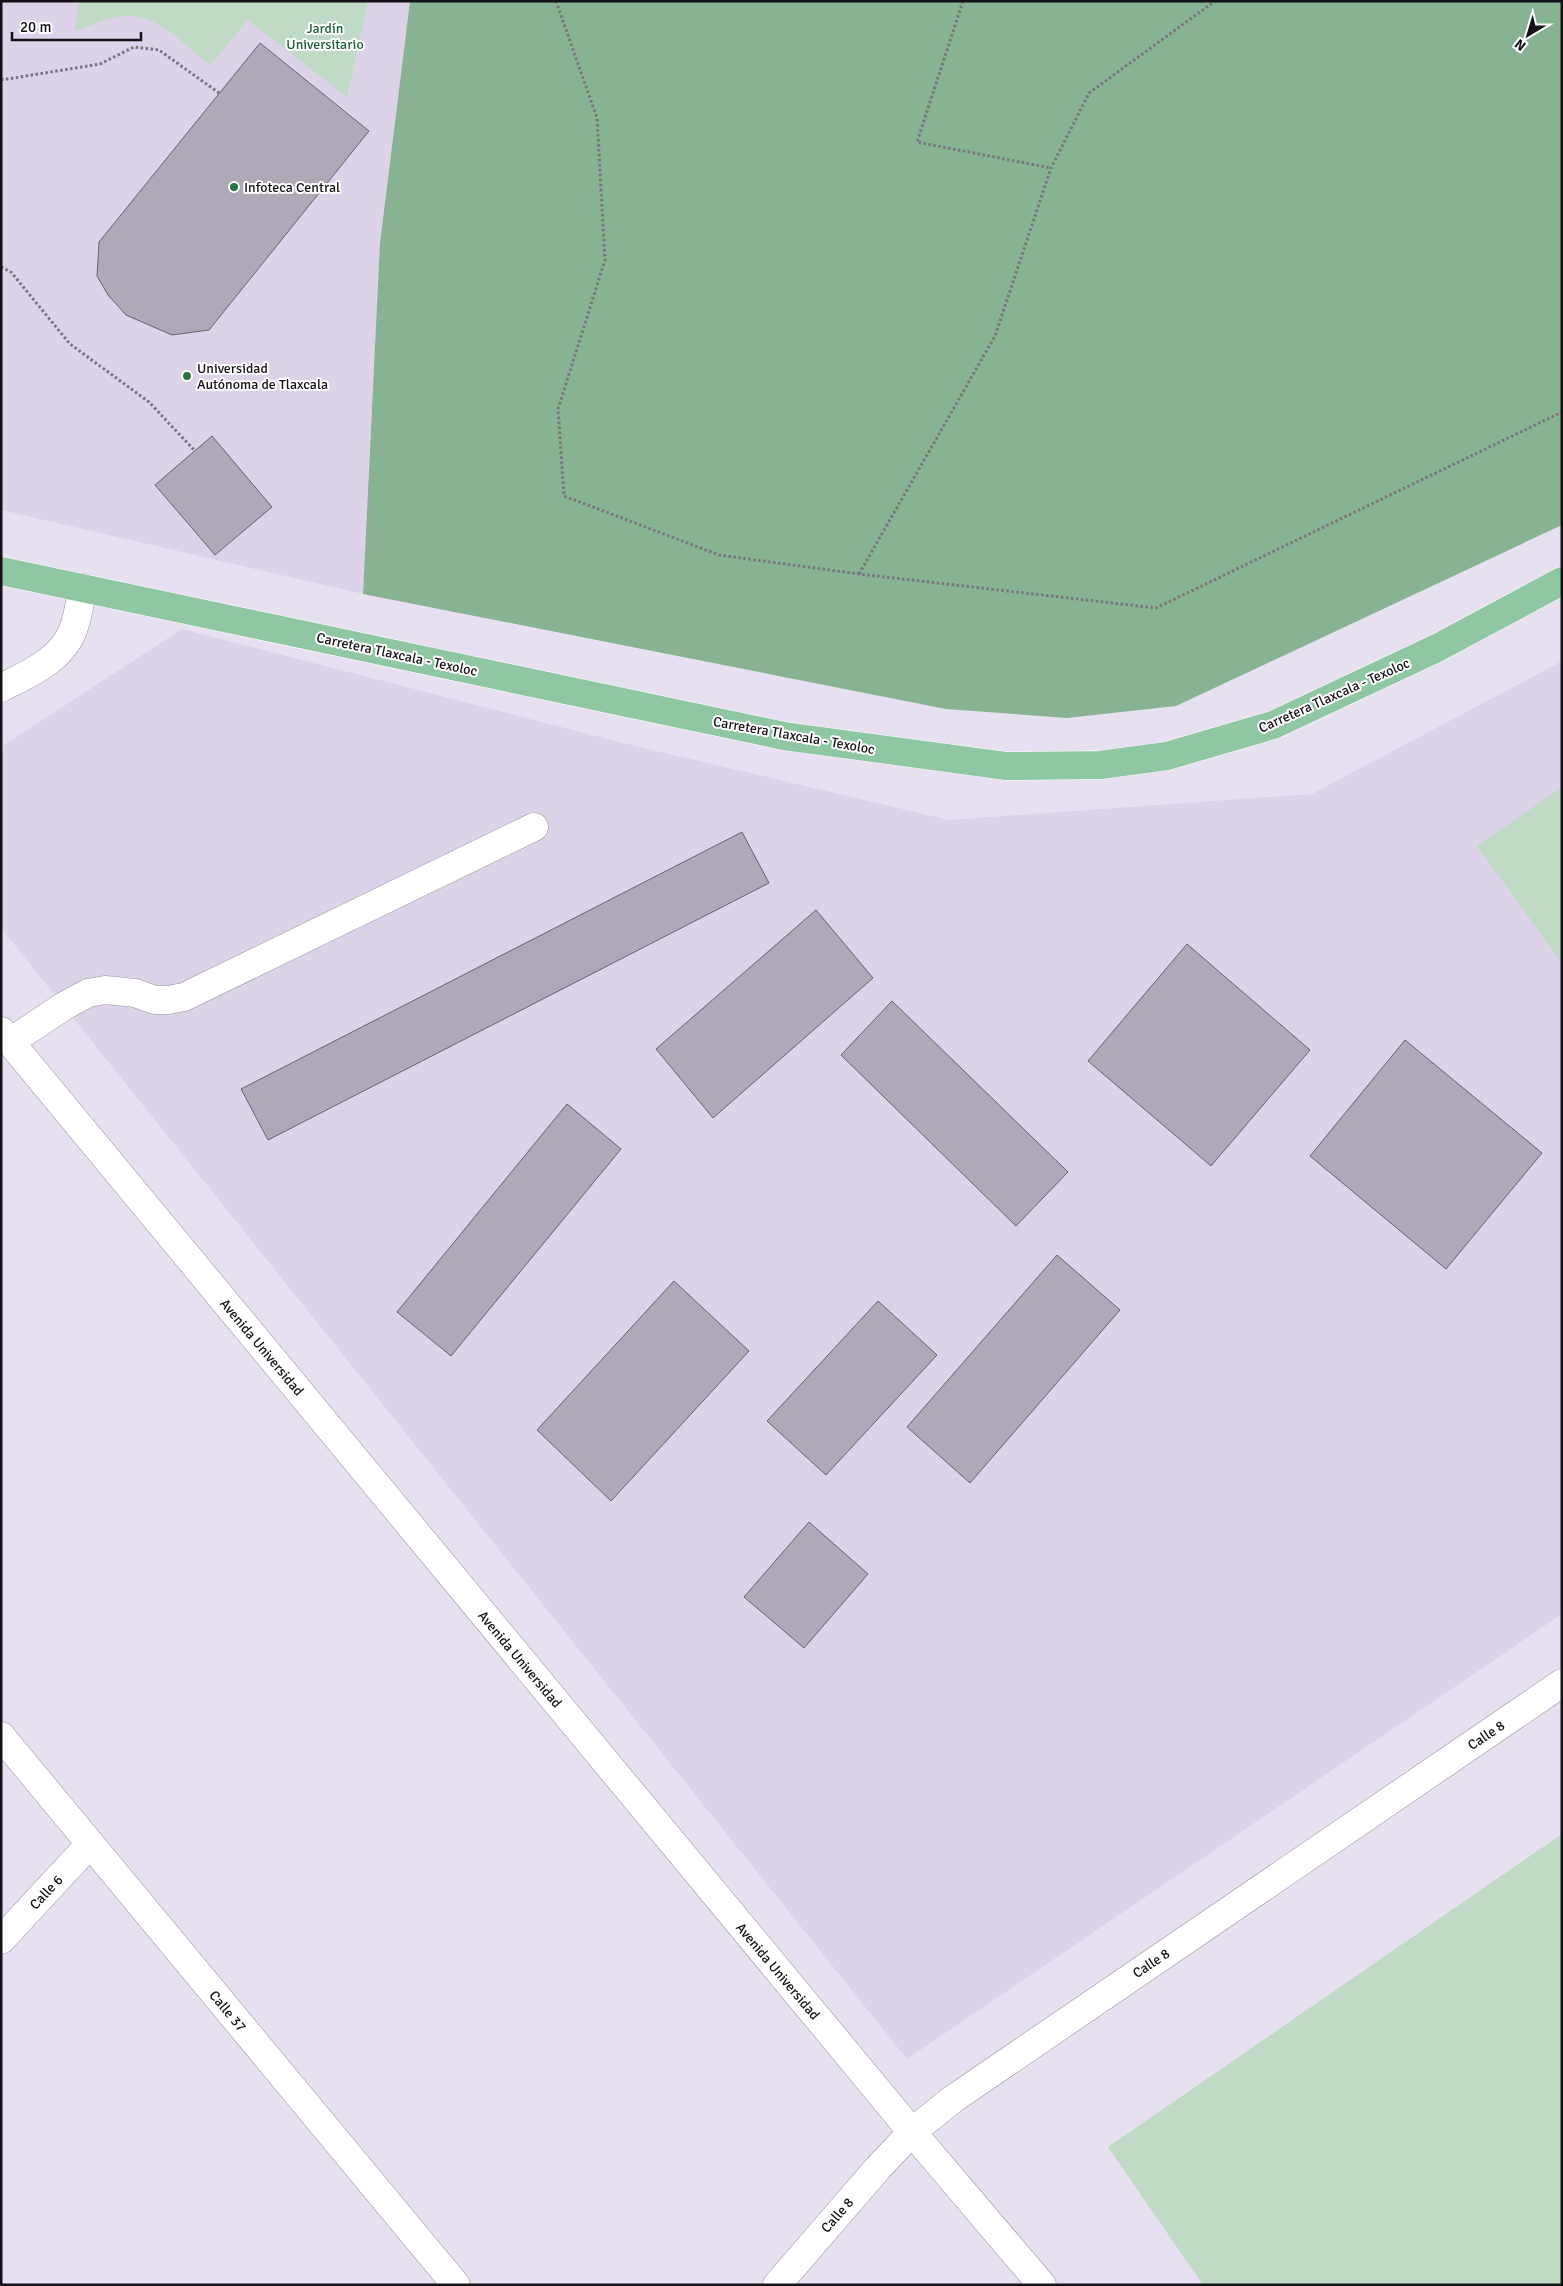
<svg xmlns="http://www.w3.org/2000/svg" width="1563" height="2286" font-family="Signika,sans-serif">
	<rect width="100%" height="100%" fill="#e7e0f0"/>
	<!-- built -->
	<path fill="#dcd3e9" d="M 1,1 L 410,1 L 380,243 L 363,594 L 1,510 Z
		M 182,629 L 623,743 L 949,820 L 1312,794 L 1562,661 L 1562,1614 L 907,2059 L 1,928 L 1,747 Z"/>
	<!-- green -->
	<path fill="#bfdac5" d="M 79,1 L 368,1 L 347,97 L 248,20 L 210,65 C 184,45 153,8 116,17 C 102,20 88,27 75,31 Z
		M 1562,787 L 1562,963 L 1477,846 Z
		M 1562,1834 L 1562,2285 L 1203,2285 L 1108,2147 Z"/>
	<!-- forest -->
	<path fill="#88b393" d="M 410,1 L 1562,1 L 1562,525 L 1176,706 L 1067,718 L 946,709 L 363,594 L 380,243 Z"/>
	<!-- building -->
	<path fill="#afa9b7" stroke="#686370" d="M 260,43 L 369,131 L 209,330 L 172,335 L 126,315 L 108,295 L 97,276 L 99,242 Z
		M 212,436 L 272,507 L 215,555 L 155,485 Z
		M 742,832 L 769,883 L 268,1140 L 241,1089 Z
		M 816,910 L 873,978 L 713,1118 L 656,1049 Z
		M 1187,944 L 1310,1050 L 1211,1166 L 1088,1061 Z
		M 892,1001 L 1068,1172 L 1016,1226 L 841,1055 Z
		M 1405,1040 L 1542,1153 L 1446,1269 L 1310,1156 Z
		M 567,1104 L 621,1149 L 451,1356 L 397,1312 Z
		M 1057,1255 L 1120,1310 L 970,1483 L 907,1427 Z
		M 674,1281 L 749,1351 L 611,1501 L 537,1430 Z
		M 878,1301 L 937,1355 L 826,1475 L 767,1421 Z
		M 809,1522 L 868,1574 L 804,1648 L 744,1597 Z"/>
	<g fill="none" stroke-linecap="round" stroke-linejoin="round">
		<!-- minor casing -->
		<g stroke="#97919f" stroke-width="29">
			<path id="minor" d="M 1,688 C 28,674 61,661 73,630 C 78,617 80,601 83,588
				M 1,1031 L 912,2132 L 1042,2285
				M 10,1042 L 64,1006 L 88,993 L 105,990 L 135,993 L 155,1000 L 168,1000 L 184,997 L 534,827
				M 1,1736 L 456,2285
				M 1,1940 L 90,1844
				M 777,2285 L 878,2168 L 912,2132 L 953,2099 L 1562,1683"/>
		</g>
		<!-- major casing -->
		<g stroke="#fff" stroke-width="29">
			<path id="major" d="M 1,571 L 784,736 L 1007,766 L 1100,765 L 1167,756 L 1273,725 L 1437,648 L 1562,581"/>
		</g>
		<!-- path -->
		<path stroke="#78747e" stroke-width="3" stroke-dasharray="2.5 2.5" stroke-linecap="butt" d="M 556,1 L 597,118 L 605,260 L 558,409 L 564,496 L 719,555 L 859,574 L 1156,608 L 1562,412
			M 963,1 L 917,142 L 1051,168
			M 1,80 L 100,64 L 134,47 L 159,50 L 219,93
			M 1,267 L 11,272 L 70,344 L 149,402 L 195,451
			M 859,574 L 995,336 L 1051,168 L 1089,93 L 1215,1"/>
		<!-- minor -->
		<use href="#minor" stroke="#fff" stroke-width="28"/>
		<!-- major -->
		<use href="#major" stroke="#8fc7a3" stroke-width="28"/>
	</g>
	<!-- markers -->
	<g fill="#287645" stroke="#fff" stroke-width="2">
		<circle cx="234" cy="187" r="5"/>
		<circle cx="187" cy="376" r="5"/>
	</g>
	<g text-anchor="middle" stroke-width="4" stroke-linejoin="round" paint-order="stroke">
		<!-- park labels -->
		<g font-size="14" fill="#1d5f36" stroke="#fff">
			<text x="325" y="33">Jardín<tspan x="325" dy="16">Universitario</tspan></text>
		</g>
		<!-- poi labels -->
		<g font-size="14" fill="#141117" stroke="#fff" text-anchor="start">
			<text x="244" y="192">Infoteca Central</text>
			<text x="197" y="373">Universidad<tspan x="197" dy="16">Autónoma de Tlaxcala</tspan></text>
		</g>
		<!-- street labels -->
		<g font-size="14" fill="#141117" stroke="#fff">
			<text transform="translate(397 654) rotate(12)" y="5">Carretera Tlaxcala - Texoloc</text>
			<text transform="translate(1334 695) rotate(-24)" y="5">Carretera Tlaxcala - Texoloc</text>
			<text transform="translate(794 735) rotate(10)" y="5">Carretera Tlaxcala - Texoloc</text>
			<text transform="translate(262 1347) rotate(50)" y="5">Avenida Universidad</text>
			<text transform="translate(520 1659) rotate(50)" y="5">Avenida Universidad</text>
			<text transform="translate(1486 1735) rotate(-34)" y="5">Calle 8</text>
			<text transform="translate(46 1892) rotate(-47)" y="5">Calle 6</text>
			<text transform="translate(1151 1963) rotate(-34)" y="5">Calle 8</text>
			<text transform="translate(778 1971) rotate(50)" y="5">Avenida Universidad</text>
			<text transform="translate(228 2011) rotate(50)" y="5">Calle 37</text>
			<text transform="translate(837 2215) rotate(-49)" y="5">Calle 8</text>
		</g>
	</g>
	<!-- border -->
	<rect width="1563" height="2286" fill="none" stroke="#141117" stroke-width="5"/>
	<!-- north arrow -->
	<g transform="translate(1528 35) rotate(218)" stroke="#ffffff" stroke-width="4" paint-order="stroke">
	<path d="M0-4L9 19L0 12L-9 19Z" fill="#141117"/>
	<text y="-8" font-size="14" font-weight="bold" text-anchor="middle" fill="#141117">N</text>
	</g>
	<!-- scale -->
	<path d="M12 32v8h129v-8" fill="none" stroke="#141117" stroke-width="2.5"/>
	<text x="20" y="32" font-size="15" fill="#141117" stroke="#ffffff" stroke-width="4" paint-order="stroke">20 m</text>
</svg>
